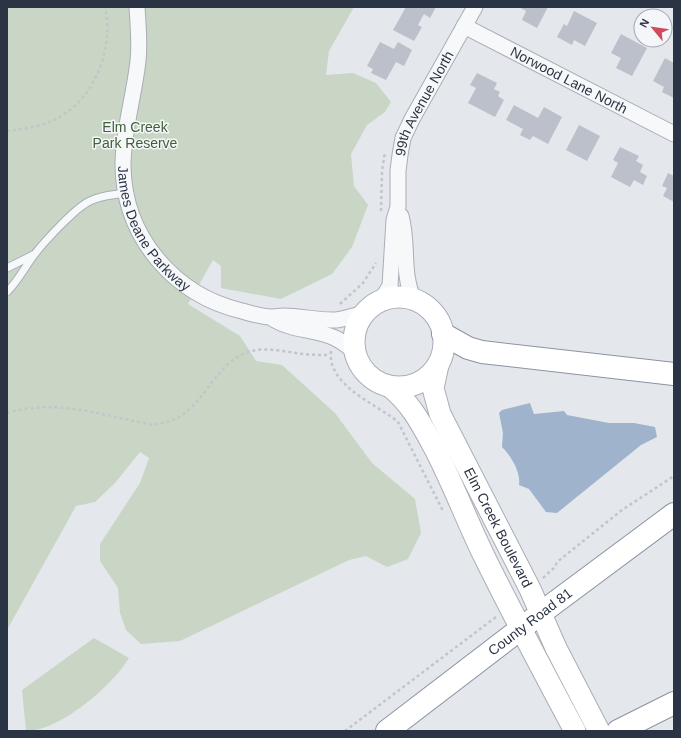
<svg xmlns="http://www.w3.org/2000/svg" width="681" height="738" font-family="Arial,sans-serif">
	<rect width="100%" height="100%" fill="#e4e7ec"/>
	<!-- green -->
	<path fill="#c9d6c5" d="M 7,7 L 354,7 L 329,51 L 326,75 L 353,73 L 376,83 L 391,102 L 385,112 L 367,125 L 351,154 L 354,186 L 368,205 L 352,247 L 332,274 L 281,299 L 221,288 L 221,266 L 213,260 L 188,304 L 240,336 L 256,361 L 282,365 L 335,413 L 372,463 L 415,499 L 421,533 L 408,559 L 387,567 L 366,556 L 349,560 L 180,641 L 141,644 L 126,630 L 120,613 L 118,588 L 100,561 L 100,544 L 140,483 L 149,458 L 140,452 L 115,483 L 95,502 L 76,506 L 7,630 Z
		M 94,638 L 129,658 C 112,686 60,731 26,731 L 22,690 Z"/>
	<!-- water -->
	<path fill="#9fb4cc" d="M 530,403 L 534,414 L 564,411 L 567,415 L 609,423 L 634,423 L 655,427 L 657,437 L 641,445 L 557,513 L 546,512 L 529,489 L 519,485 C 521,472 511,456 502,447 L 503,433 L 499,413 L 502,410 Z"/>
	<!-- building -->
	<path fill="#bbc0ca" d="M 406,7 L 436,7 L 430,18 L 424,14 L 418,25 L 422,27 L 414,41 L 393,30 Z
		M 519,7 L 548,7 L 537,28 L 522,20 L 526,11 Z
		M 574,11 L 597,23 L 585,46 L 574,40 L 572,45 L 557,37 L 564,24 L 567,26 Z
		M 621,34 L 647,48 L 632,76 L 616,68 L 621,58 L 611,53 Z
		M 380,42 L 394,49 L 398,42 L 412,50 L 404,66 L 396,62 L 386,80 L 371,73 L 373,69 L 367,66 Z
		M 665,58 L 674,63 L 674,98 L 662,92 L 664,87 L 653,81 Z
		M 477,73 L 497,83 L 494,89 L 500,92 L 498,96 L 504,100 L 495,117 L 468,103 L 476,88 L 470,85 Z
		M 514,105 L 538,118 L 544,107 L 562,117 L 548,144 L 533,136 L 530,140 L 520,135 L 523,129 L 506,120 Z
		M 579,125 L 600,136 L 587,161 L 566,150 Z
		M 620,147 L 639,156 L 636,161 L 643,165 L 640,172 L 647,176 L 643,185 L 634,180 L 630,187 L 611,177 L 618,163 L 613,160 Z
		M 668,173 L 674,176 L 674,202 L 663,196 L 667,188 L 662,186 Z"/>
	<g fill="none" stroke-linecap="round" stroke-linejoin="round">
		<!-- service casing -->
		<g stroke="#a9aeb7" stroke-width="9">
			<path id="service" d="M 7,268 L 35,254
				M 7,292 C 18,281 25,267 34,255 C 44,242 76,207 90,201 C 101,195 114,195 126,193"/>
		</g>
		<!-- minor casing -->
		<g stroke="#a9aeb7" stroke-width="17">
			<g id="minor">
				<path id="s1" d="M 137,7 C 138,25 140,43 138,61 C 134,97 123,131 123,166 C 124,237 174,295 242,311 C 252,314 263,317 272,317 C 276,317 280,316 284,316 C 301,316 319,321 336,320 C 345,319 356,315 365,313"/>
				<path id="s2" d="M 464,26 L 674,134"/>
				<path d="M 401,216 C 409,244 401,273 414,300"/>
				<path id="s3" d="M 380,301 L 390,286 L 394,220 L 398,207 L 398,171 L 400,155 L 403,138 L 412,119 L 475,7"/>
				<path d="M 273,319 C 291,330 311,329 330,336 C 340,339 348,346 356,353"/>
			</g>
		</g>
		<!-- secondary casing -->
		<g stroke="#a9aeb7" stroke-width="23">
			<g id="secondary">
				<circle cx="399" cy="342" r="45"/>
				<path id="s4" d="M 438,365 L 433,388 L 440,414 L 530,589 L 556,648 L 599,731"/>
				<path d="M 389,386 C 411,403 422,425 435,449 C 453,484 467,521 484,556 C 513,615 544,673 575,731"/>
			</g>
		</g>
		<!-- trunk casing -->
		<g stroke="#8b94a3" stroke-width="24">
			<g id="trunk">
				<path id="s5" d="M 387,731 L 553,604 L 674,514"/>
			</g>
		</g>
		<!-- motorway casing -->
		<g stroke="#8b94a3" stroke-width="24">
			<path id="motorway" d="M 443,334 L 468,348 L 482,352 L 674,374
				M 618,731 L 674,703"/>
		</g>
		<!-- path -->
		<path stroke="#c2c5cb" stroke-width="2.5" stroke-dasharray="3 3" stroke-linecap="butt" d="M 7,131 C 22,129 38,127 52,121 C 93,103 115,49 105,7
			M 381,211 L 382,171 L 385,152
			M 340,304 L 363,283 L 376,263
			M 331,351 C 327,386 377,404 398,422 L 443,511
			M 7,413 C 57,398 105,416 153,425 C 162,423 171,422 179,417 C 207,400 217,361 251,351 C 267,347 286,352 303,354 C 312,355 321,355 330,355
			M 543,578 L 555,567 L 557,562 L 622,510 L 674,476
			M 345,731 L 496,617"/>
		<!-- service -->
		<use href="#service" stroke="#f7f8fa" stroke-width="7"/>
		<!-- minor -->
		<use href="#minor" stroke="#f7f8fa" stroke-width="15"/>
		<!-- secondary -->
		<use href="#secondary" stroke="#fff" stroke-width="21"/>
		<!-- trunk -->
		<use href="#trunk" stroke="#fff" stroke-width="22"/>
		<!-- motorway -->
		<use href="#motorway" stroke="#fff" stroke-width="22"/>
	</g>
	<g text-anchor="middle" stroke-width="3" stroke-linejoin="round" paint-order="stroke">
		<!-- street labels -->
		<g font-size="14" fill="#2b3445" stroke="#f4f6f9">
			<text dy="5" stroke="none"><textPath href="#s2" startOffset="118">Norwood Lane North</textPath></text>
			<text dy="5" stroke="none"><textPath href="#s3" startOffset="207">99th Avenue North</textPath></text>
			<text dy="5" stroke="none"><textPath href="#s1" startOffset="232">James Deane Parkway</textPath></text>
			<text dy="5" stroke="none"><textPath href="#s4" startOffset="178">Elm Creek Boulevard</textPath></text>
			<text dy="5" stroke="none"><textPath href="#s5" startOffset="180">County Road 81</textPath></text>
		</g>
		<!-- park labels -->
		<g font-size="14" fill="#3f6138" stroke="#f4f6f9">
			<text x="135" y="132">Elm Creek<tspan x="135" dy="16">Park Reserve</tspan></text>
		</g>
	</g>
	<!-- border -->
	<rect width="681" height="738" fill="none" stroke="#2b3445" stroke-width="16"/>
	<!-- north arrow -->
	<g transform="translate(653 28) rotate(299)"><circle r="19" fill="#f4f6f9" stroke="#a4a8b1"/>
	<path d="M0-3L7 15L0 10L-7 15Z" fill="#d1495b"/>
	<text y="-6" font-size="11" font-weight="bold" text-anchor="middle" fill="#2b3445">N</text>
	</g>
</svg>
